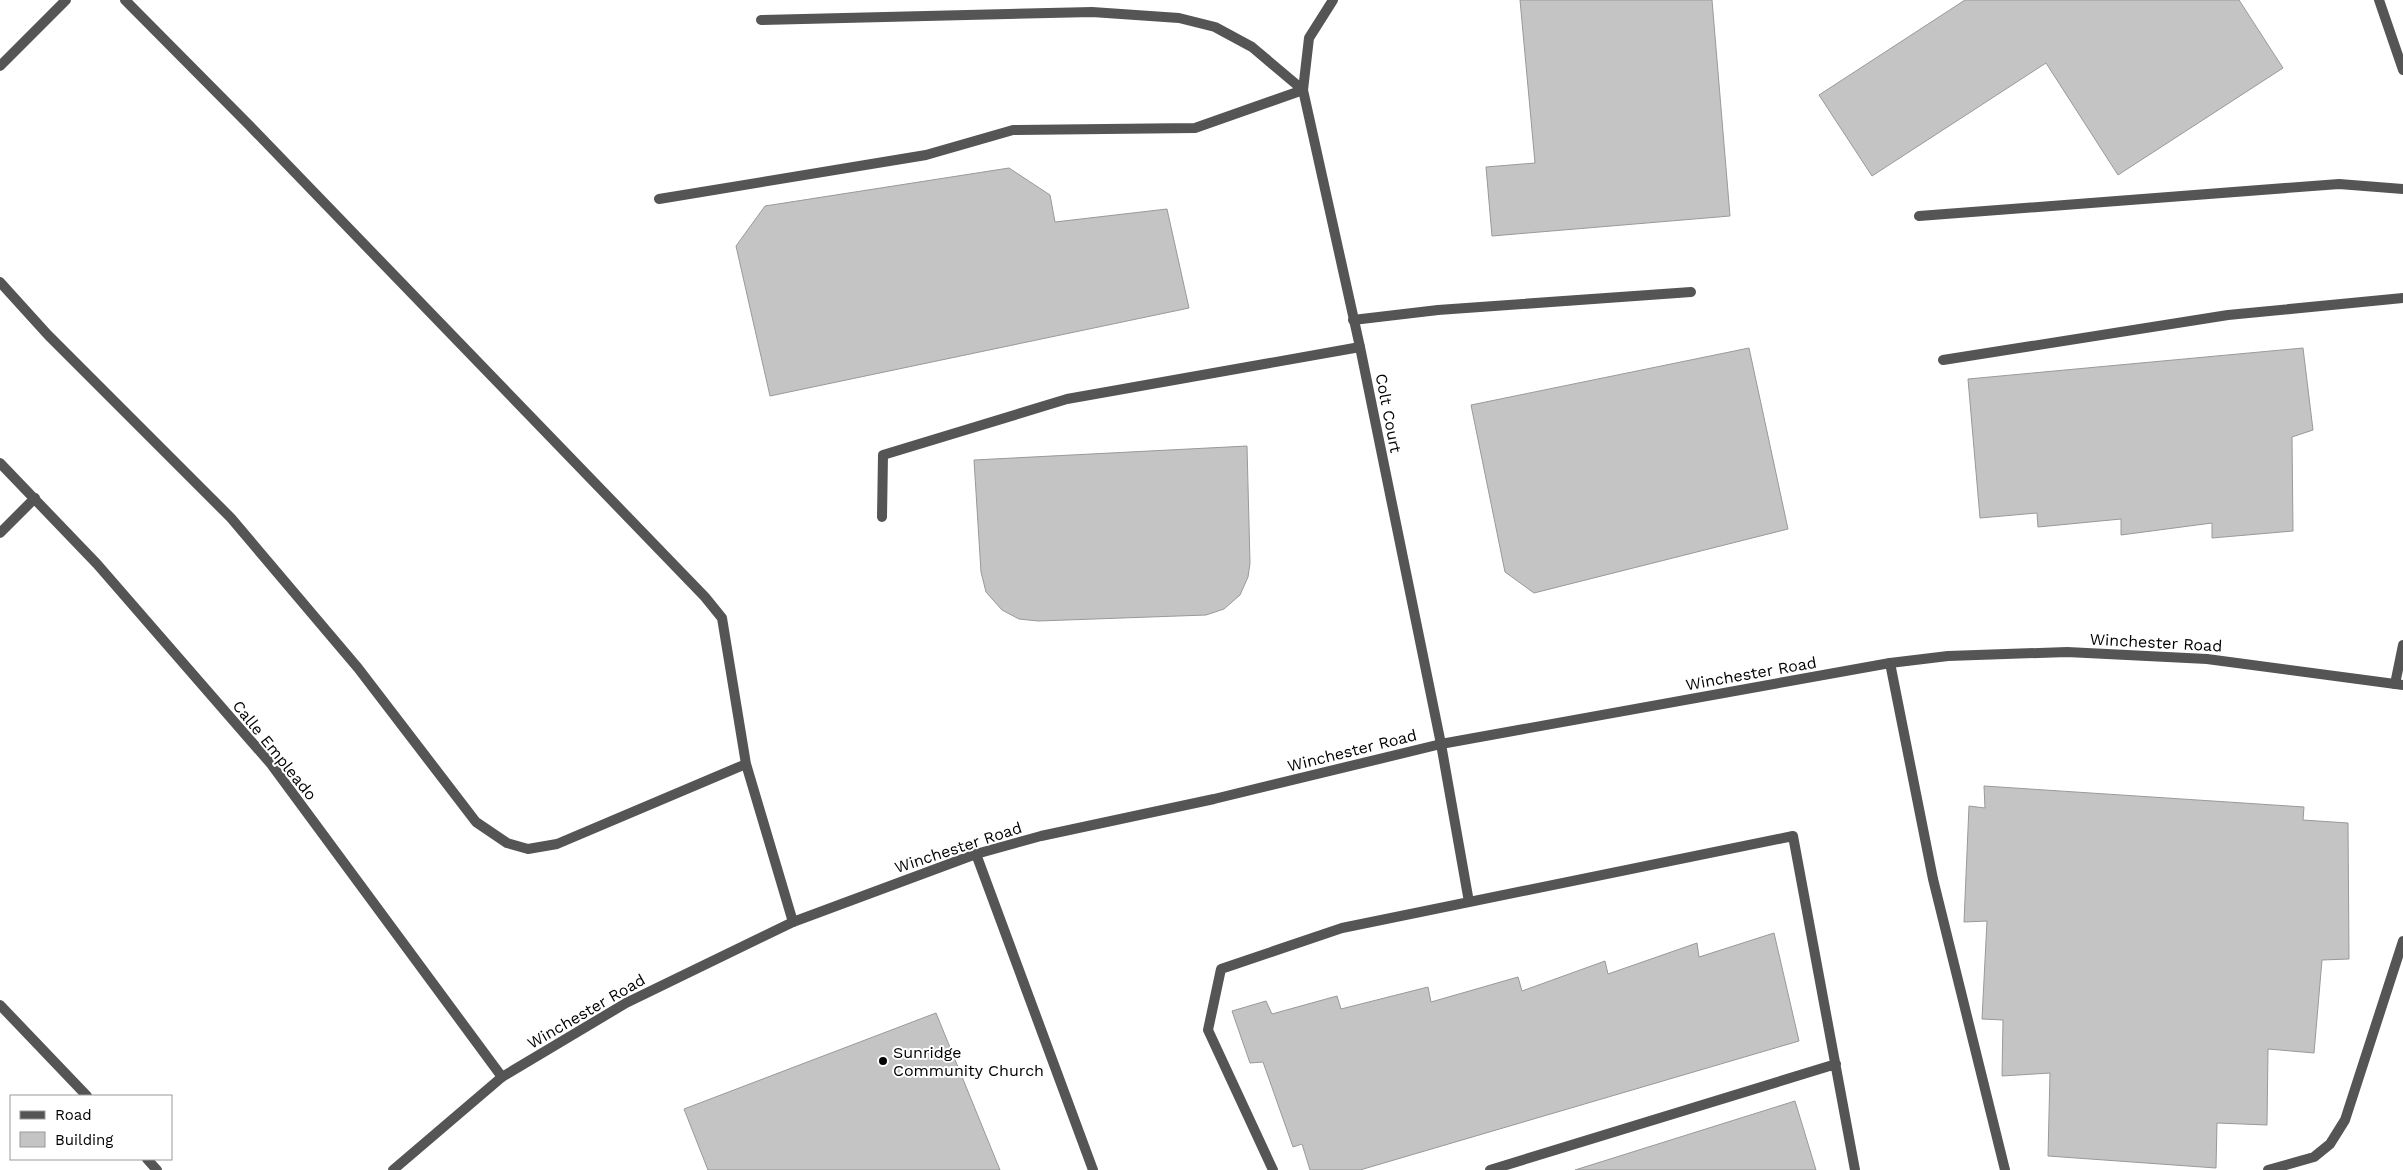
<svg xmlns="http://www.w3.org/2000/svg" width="2403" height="1170" font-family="'Work Sans',sans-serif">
	<rect width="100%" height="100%" fill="#fff"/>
	<!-- building -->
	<path fill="#c4c4c4" stroke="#999" d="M 1520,0 L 1712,0 L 1730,216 L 1492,236 L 1486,167 L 1535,163 Z
		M 1965,0 L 2239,0 L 2283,68 L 2118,175 L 2046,63 L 1872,176 L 1819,95 Z
		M 1009,168 L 1050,195 L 1055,222 L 1167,209 L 1189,308 L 770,396 L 736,246 L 765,206 Z
		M 1749,348 L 1788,529 L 1534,593 L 1505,572 L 1471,405 Z
		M 2303,348 L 2313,430 L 2292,437 L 2293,531 L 2212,538 L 2212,523 L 2121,535 L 2121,519 L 2038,527 L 2037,513 L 1980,518 L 1968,379 Z
		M 1247,446 L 1250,563 L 1248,577 L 1240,595 L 1224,609 L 1206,615 L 1038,621 L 1019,619 L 1002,610 L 986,592 L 981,572 L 974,460 Z
		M 1984,786 L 2304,807 L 2303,820 L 2348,823 L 2349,959 L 2322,960 L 2314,1053 L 2268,1049 L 2267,1125 L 2217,1123 L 2216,1168 L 2048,1156 L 2050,1073 L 2002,1076 L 2003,1020 L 1982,1019 L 1987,921 L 1964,922 L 1969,806 L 1985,808 Z
		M 1774,933 L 1799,1041 L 1360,1170 L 1310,1170 L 1302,1144 L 1293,1147 L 1263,1062 L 1250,1063 L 1232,1011 L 1266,1001 L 1272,1014 L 1337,996 L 1341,1009 L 1428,987 L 1431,1002 L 1518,977 L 1522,991 L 1605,961 L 1608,974 L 1697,943 L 1699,957 Z
		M 936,1013 L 1000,1170 L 708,1170 L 684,1109 Z
		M 1795,1101 L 1816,1170 L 1575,1170 Z"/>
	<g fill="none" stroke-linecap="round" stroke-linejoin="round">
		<!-- service -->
		<path stroke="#555" stroke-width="10" d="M 125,0 L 249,125 L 705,597 L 722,618 L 746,764 L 793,922
			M 761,20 L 1092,12 L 1179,18 L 1215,27 L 1252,47 L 1303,90
			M 0,66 L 66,0
			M 1303,90 L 1309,38 L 1333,0
			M 659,199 L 926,155 L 1013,130 L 1195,128 L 1303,90
			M 1919,216 L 2339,184 L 2403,189
			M 0,282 L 48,335 L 231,518 L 358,668 L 476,822 L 507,843 L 528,849 L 557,844 L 746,764
			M 1353,320 L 1438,310 L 1691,292
			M 1943,360 L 2228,315 L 2403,298
			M 882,517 L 883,455 L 1067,399 L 1360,347
			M 0,533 L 35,498
			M 1890,663 L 1933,879 L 2005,1170
			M 1441,744 L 1469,902
			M 976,854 L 1093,1170
			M 0,1005 L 87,1096
			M 147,1159 L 157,1170
			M 1273,1170 L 1208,1030 L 1221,969 L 1342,928 L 1793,836 L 1855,1170
			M 1490,1170 L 1836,1064
			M 2268,1170 L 2314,1157 L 2330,1144 L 2345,1120 L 2403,941"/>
		<!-- minor -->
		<path stroke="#555" stroke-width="10" d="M 2379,0 L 2403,70
			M 1303,90 L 1360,347 L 1441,744
			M 0,463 L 97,564 L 271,764 L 502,1077
			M 2395,684 L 2403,645"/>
		<!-- tertiary -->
		<path stroke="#555" stroke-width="10" d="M 393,1170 L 502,1077 L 626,1003 L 793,922 L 976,854 L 1041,836 L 1214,799 L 1441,744 L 1890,663 L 1948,656 L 2067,652 L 2207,659 L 2403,685"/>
	</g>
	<!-- markers -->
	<circle fill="#000" stroke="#fff" stroke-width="2" cx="883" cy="1061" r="5"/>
	<g text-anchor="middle" stroke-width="4" stroke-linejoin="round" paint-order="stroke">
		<!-- street labels -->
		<g font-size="16" fill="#000" stroke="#fff">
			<text transform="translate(1389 413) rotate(79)" y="6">Colt Court</text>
			<text transform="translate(2156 642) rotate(3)" y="6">Winchester Road</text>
			<text transform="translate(1751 673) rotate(-10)" y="6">Winchester Road</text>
			<text transform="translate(275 750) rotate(51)" y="6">Calle Empleado</text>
			<text transform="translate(1352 750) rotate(-14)" y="6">Winchester Road</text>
			<text transform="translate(958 847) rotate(-18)" y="6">Winchester Road</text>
			<text transform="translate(586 1011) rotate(-30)" y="6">Winchester Road</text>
		</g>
		<!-- poi labels -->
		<g font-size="16" fill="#000" stroke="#fff" text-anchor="start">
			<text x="893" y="1058">Sunridge<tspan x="893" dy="18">Community Church</tspan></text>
		</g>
	</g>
	<!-- legend -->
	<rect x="10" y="1095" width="162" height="65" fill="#ffffff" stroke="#999999"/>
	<rect x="20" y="1111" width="25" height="8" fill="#555555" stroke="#999999"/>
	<text x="55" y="1120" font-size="15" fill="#000000">Road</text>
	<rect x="20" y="1132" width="25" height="15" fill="#c4c4c4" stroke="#999999"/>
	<text x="55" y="1145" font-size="15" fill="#000000">Building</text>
</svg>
